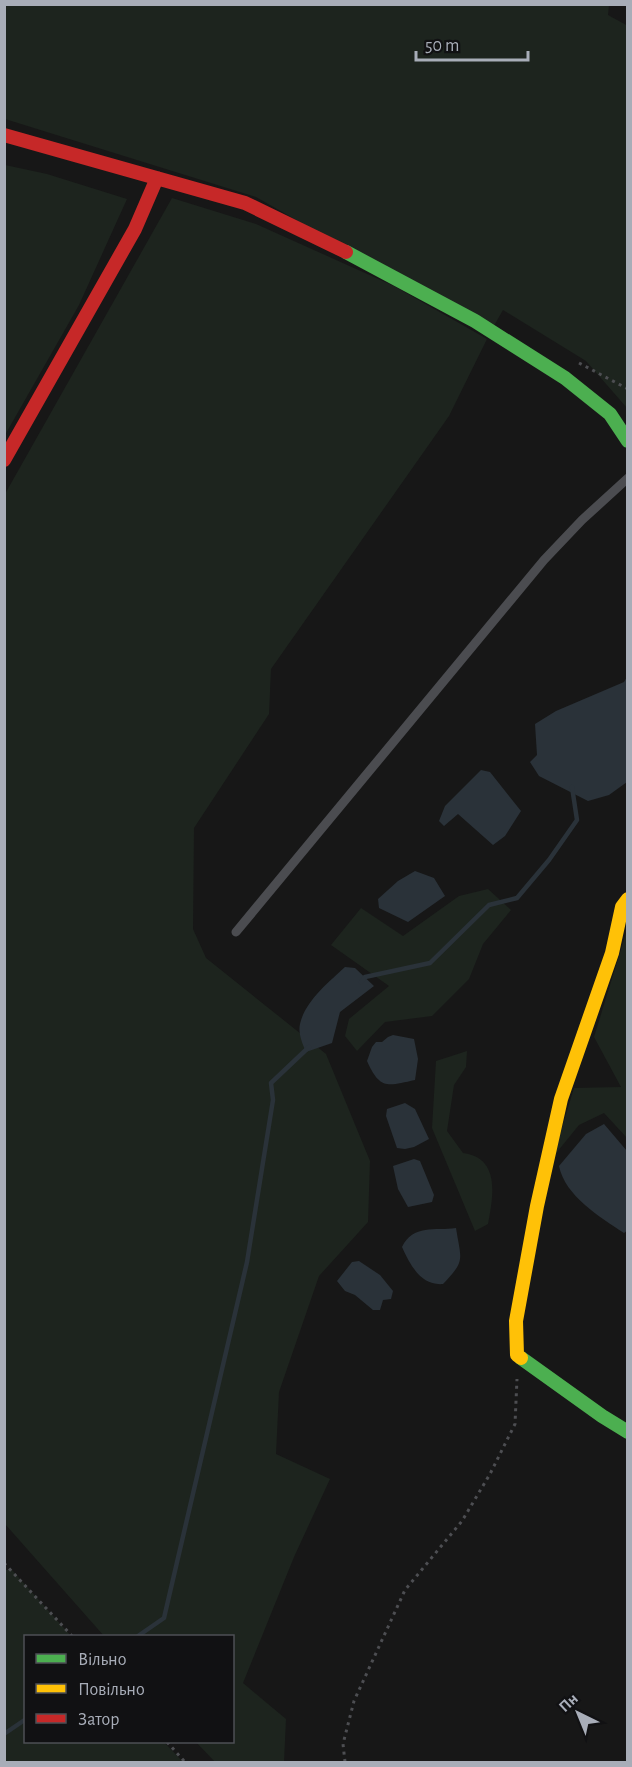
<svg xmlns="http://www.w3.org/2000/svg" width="632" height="1767" font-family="'Alegreya Sans',sans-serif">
	<rect width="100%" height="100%" fill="#171717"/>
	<!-- green -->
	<path fill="#1d241e" d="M 4,5 L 609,5 L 608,15 L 628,26 L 627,408 L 586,361 L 503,310 L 491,331 L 256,197 L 5,119 Z
		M 5,165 L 47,174 L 127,199 L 79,305 L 5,435 Z
		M 172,198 L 256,224 L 394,286 L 487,339 L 449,416 L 271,669 L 269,714 L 194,828 L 193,929 L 206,958 L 326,1054 L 370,1161 L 368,1222 L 319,1276 L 279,1392 L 276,1454 L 330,1479 L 294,1557 L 243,1683 L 286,1719 L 284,1762 L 215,1762 L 196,1742 L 232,1742 L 232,1636 L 104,1636 L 5,1524 L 5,494 Z
		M 488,889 L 511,910 L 483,944 L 469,979 L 432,1016 L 385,1022 L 357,1051 L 345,1036 L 349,1019 L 389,986 L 331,945 L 361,908 L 403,936 L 459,896 Z
		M 627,930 L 627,1138 L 604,1113 L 579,1125 L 553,1157 L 574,1088 L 621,1087 L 594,1037 Z
		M 467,1051 L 466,1067 L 454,1085 L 447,1131 L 463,1153 C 501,1158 493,1197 488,1224 L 475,1231 L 432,1128 L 436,1061 Z
		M 5,1570 L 12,1570 L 71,1636 L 26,1636 L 26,1742 L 164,1742 L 183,1762 L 5,1762 Z"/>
	<!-- water -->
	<path fill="#2a3239" d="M 627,677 L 627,782 L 609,795 L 588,801 L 539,776 L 530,762 L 537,755 L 535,724 L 556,711 L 624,682 Z
		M 481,770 L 490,772 L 521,811 L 505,836 L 493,845 L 458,814 L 444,826 L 439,821 L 445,806 Z
		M 415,871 L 434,878 L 445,896 L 408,922 L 379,908 L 378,899 L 398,881 Z
		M 345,967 L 355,968 L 374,986 L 340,1012 L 332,1043 L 306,1052 C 302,1043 298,1033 300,1024 C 305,1001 329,982 345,967 Z
		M 393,1035 L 414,1039 L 418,1059 L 415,1080 C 387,1086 380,1090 367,1061 L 372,1047 L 376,1042 L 382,1042 L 388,1037 Z
		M 405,1103 L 415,1109 L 429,1139 L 414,1147 L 405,1149 L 397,1148 L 386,1116 L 387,1109 Z
		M 604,1124 L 627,1151 L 628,1230 L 624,1233 C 600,1217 565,1196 559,1166 L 586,1134 Z
		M 414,1159 L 420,1161 L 434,1195 L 432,1202 L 408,1207 L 398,1189 L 393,1166 Z
		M 456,1228 C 461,1260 466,1260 443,1284 C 421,1286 410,1265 402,1247 C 413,1224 435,1231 456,1228 Z
		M 359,1261 L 380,1275 L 393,1291 L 391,1299 L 383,1300 L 380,1310 L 373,1310 L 355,1295 L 345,1291 L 337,1281 L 352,1262 Z"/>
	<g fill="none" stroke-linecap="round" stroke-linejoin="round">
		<!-- stream -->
		<path stroke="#2a3239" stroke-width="4.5" d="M 361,982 L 365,977 L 430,963 L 489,905 L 517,898 L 549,860 L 577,820 L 572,787
			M 138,1636 L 164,1618 L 247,1262 L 273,1100 L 271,1083 L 309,1047
			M 4,1734 L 26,1719"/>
		<!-- path -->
		<path stroke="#4d4e52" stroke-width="3" stroke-dasharray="3 4.5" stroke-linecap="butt" d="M 579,363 L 628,389
			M 4,1563 L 72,1636
			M 167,1742 L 185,1762
			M 345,1762 L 343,1744 L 354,1701 L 405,1590 L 462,1521 L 490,1474 L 515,1424 L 517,1379"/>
		<!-- lane -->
		<path stroke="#4b4c50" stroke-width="9" d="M 236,932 L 544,560 L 582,520 L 628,478"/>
		<!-- fast -->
		<path stroke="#4caf50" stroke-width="14" d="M 346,252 L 475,321 L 565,378 L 610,414 L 628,441
			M 521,1358 L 602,1416 L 628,1432"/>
		<!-- slow -->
		<path stroke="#ffc107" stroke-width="14" d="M 521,1358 L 517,1355 L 516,1321 L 537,1206 L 561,1099 L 612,953 L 622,907 L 628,899"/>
		<!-- jam -->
		<path stroke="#c62828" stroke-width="14" d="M 4,135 L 245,203 L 346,252
			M 4,460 L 135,229 L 157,178"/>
	</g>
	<!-- border -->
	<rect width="632" height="1767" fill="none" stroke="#a8adb8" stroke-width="12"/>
	<!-- legend -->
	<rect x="24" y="1635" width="210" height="108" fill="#111113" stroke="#4d4f55" stroke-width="1.5"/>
	<rect x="36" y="1654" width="30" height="9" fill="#4caf50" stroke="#4d4f55" stroke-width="1.5"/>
	<text x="78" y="1665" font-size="18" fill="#a8adb8">Вільно</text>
	<rect x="36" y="1684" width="30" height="9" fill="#ffc107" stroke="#4d4f55" stroke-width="1.5"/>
	<text x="78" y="1695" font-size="18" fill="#a8adb8">Повільно</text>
	<rect x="36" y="1714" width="30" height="9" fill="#c62828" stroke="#4d4f55" stroke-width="1.5"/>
	<text x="78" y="1725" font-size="18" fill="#a8adb8">Затор</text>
	<!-- north arrow -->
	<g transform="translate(578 1713) rotate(317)" stroke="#111113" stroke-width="4.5" paint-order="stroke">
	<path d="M0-4.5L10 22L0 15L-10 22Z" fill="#a8adb8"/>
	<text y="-9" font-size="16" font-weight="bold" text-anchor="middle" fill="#a8adb8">Пн</text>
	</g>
	<!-- scale -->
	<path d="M416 51v9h112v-9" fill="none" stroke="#a8adb8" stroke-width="3"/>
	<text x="425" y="51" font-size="18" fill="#a8adb8" stroke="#111113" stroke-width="4.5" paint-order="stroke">50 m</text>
</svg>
